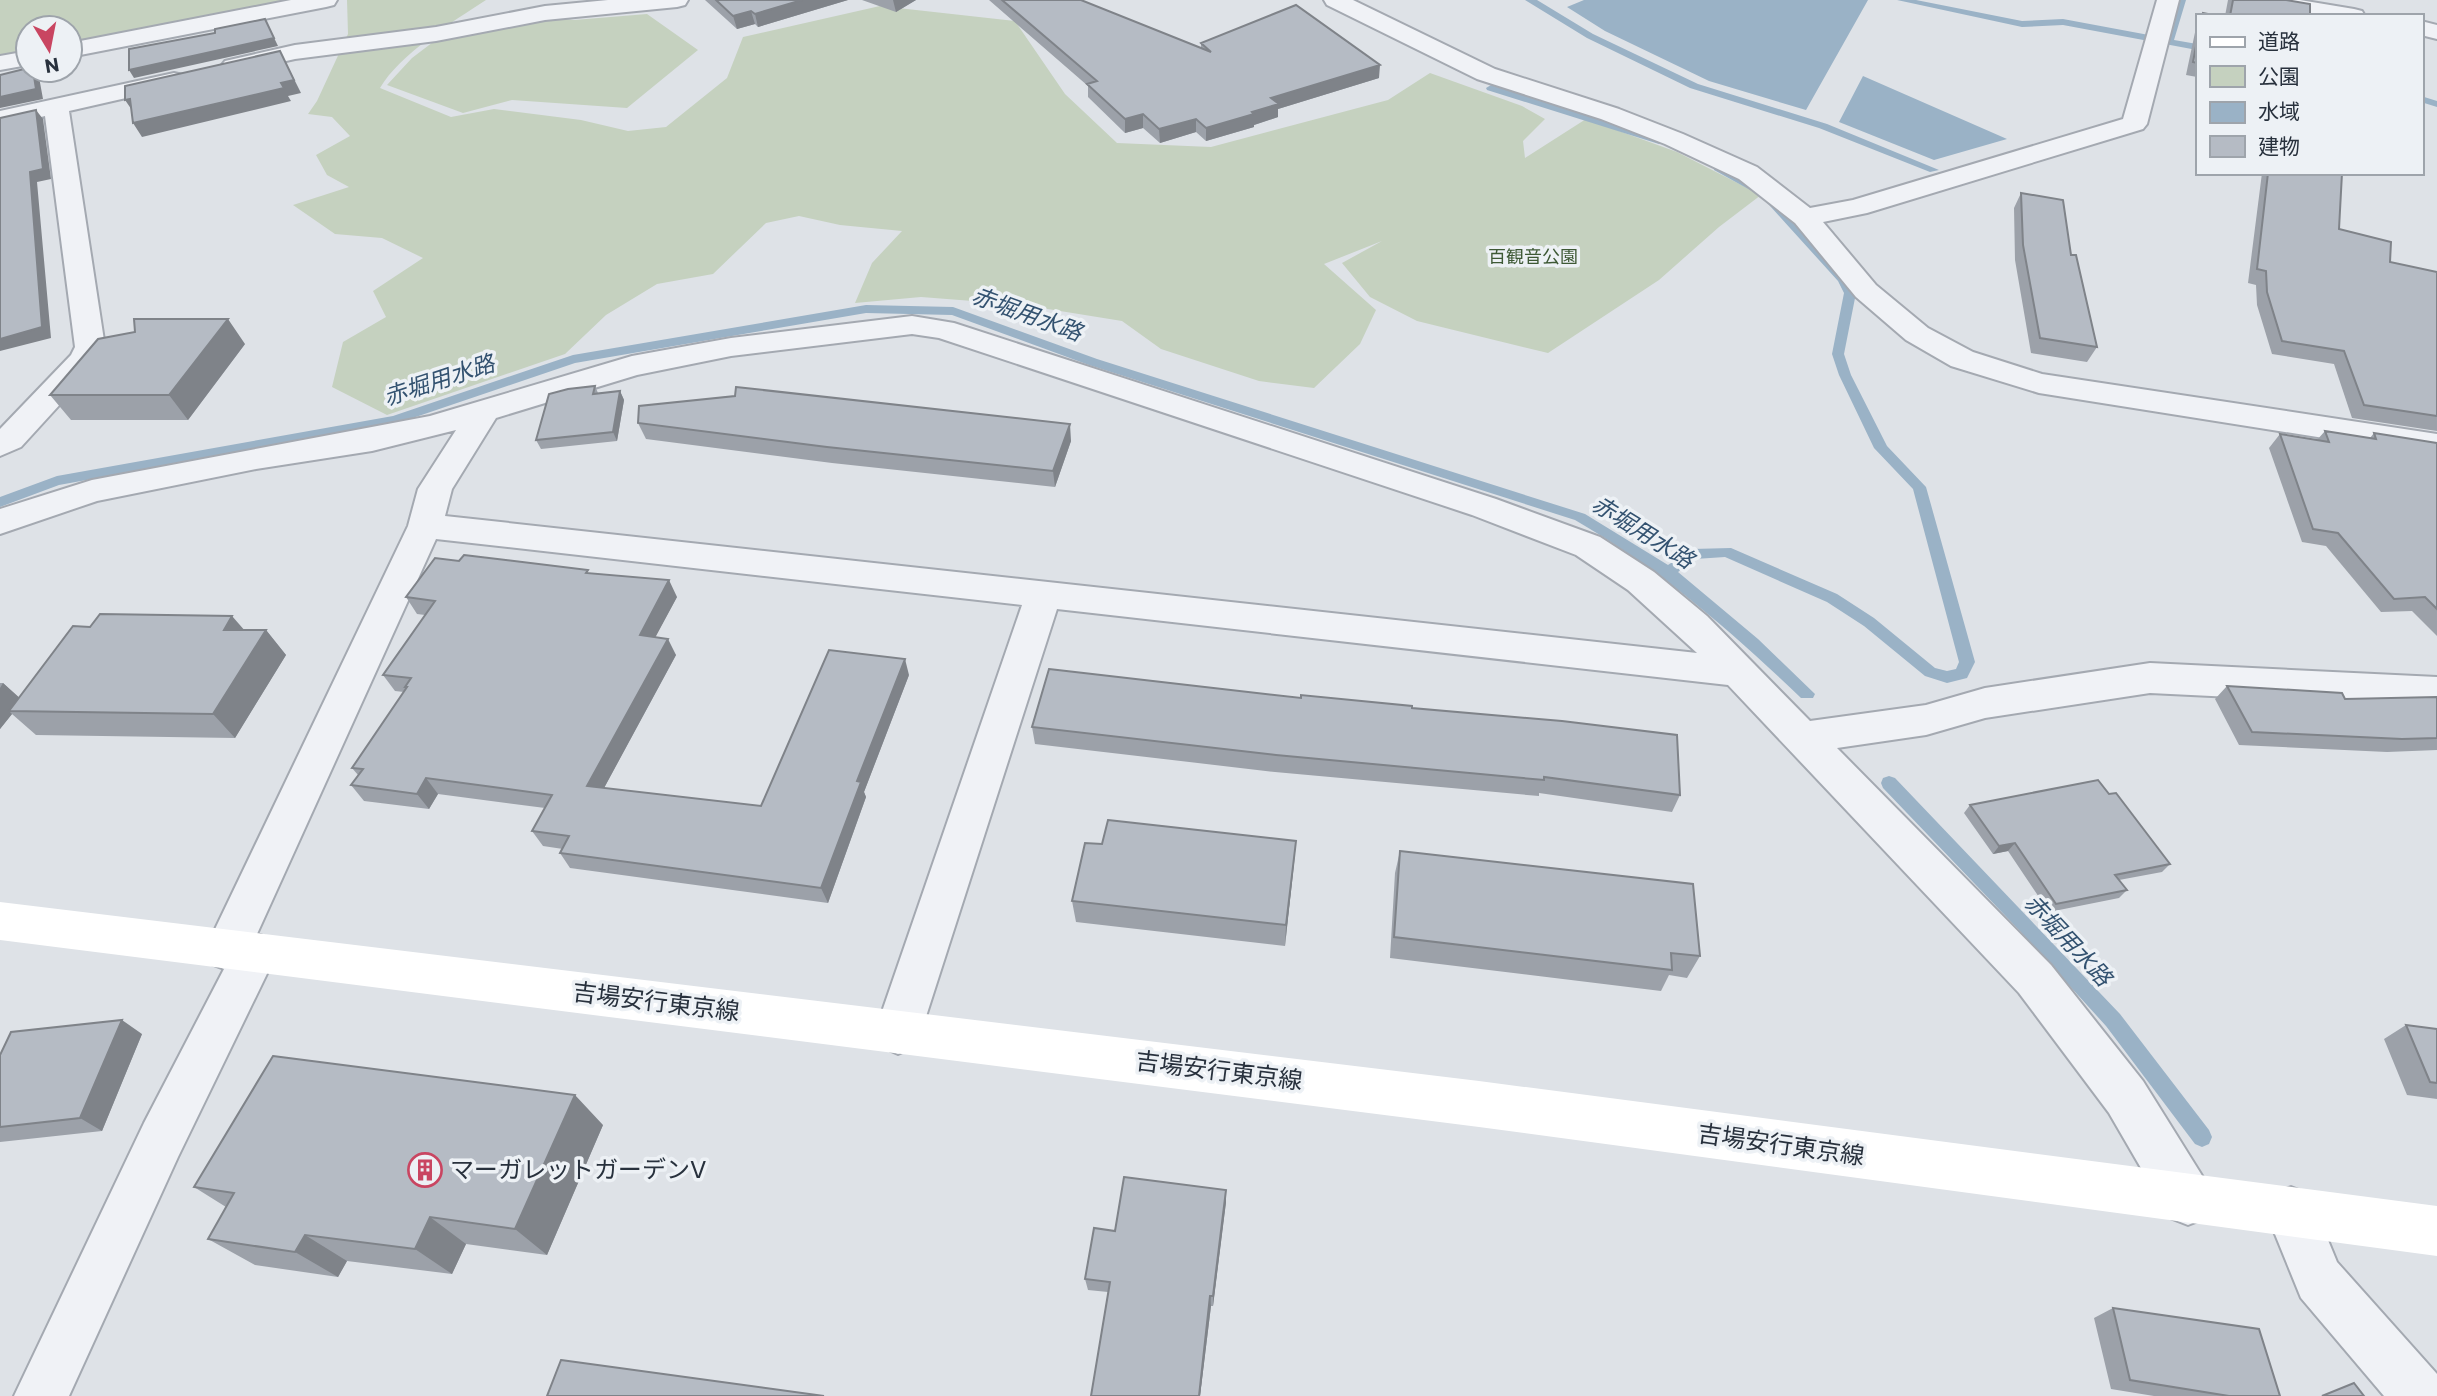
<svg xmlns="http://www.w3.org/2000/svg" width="2437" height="1396" font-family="Commissioner,'Noto Sans JP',sans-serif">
	<rect width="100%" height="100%" fill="#dee2e7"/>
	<!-- green -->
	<path fill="#c5d1bf" d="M 0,0 L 306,0 L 70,45 L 70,28 L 28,28 L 28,52 L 0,58 Z
		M 347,0 L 486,0 C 452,22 400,54 380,88 L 451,117 L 494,109 L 581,120 L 628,131 L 666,127 L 727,78 L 743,37 L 880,6 L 1015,21 L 1065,94 L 1117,143 L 1211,147 L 1388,100 L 1430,73 L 1522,106 L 1545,119 L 1523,141 L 1525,158 L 1586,119 L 1677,152 L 1761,195 L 1719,227 L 1659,280 L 1548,353 L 1417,321 L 1370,297 L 1342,263 L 1382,241 L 1324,264 L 1376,310 L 1360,344 L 1314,388 L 1259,381 L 1161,349 L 1122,321 L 1023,305 L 921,297 L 855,303 L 872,263 L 902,231 L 840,225 L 799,216 L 766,223 L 713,274 L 657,284 L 606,315 L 565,354 L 387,415 L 332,387 L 343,342 L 386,317 L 373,291 L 423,258 L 382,238 L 335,234 L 293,205 L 349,187 L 327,175 L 316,155 L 350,136 L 332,117 L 308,114 L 317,101 L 348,34 Z
		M 647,14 L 698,50 L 627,108 L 512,100 L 463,113 L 387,85 L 412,58 L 437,39 L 550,17 L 574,20 Z"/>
	<!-- water -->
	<path fill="#9ab2c6" d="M 1584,0 L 1868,0 L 1806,110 L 1709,81 L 1605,31 L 1567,7 Z
		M 1863,76 L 2007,139 L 1934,160 L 1839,122 Z"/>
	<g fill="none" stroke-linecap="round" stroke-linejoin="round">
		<!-- stream -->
		<path fill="#9ab2c6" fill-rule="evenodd" d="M 1525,0 L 1537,0 L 1593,34 L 1698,84 L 1827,124 L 1939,170 L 1930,172 L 1819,128 L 1690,88 L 1587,38 Z
			M 1897,0 L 1916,0 L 2022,21 L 2063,19 L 2165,38 L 2176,0 L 2186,0 L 2174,40 L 2197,44 L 2197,50 L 2063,25 L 2022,27 Z
			M 1491,85 L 1667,140 L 1668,142 L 1659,144 L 1487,90 L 1486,88 Z
			M 2421,96 L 2437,101 L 2437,107 L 2421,102 Z
			M 1714,166 L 1722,166 L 1769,192 L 1847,277 L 1856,293 L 1844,354 L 1851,375 L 1887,446 L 1926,487 L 1975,662 L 1967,678 L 1947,683 L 1925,676 L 1864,626 L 1827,602 L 1725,557 L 1695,559 L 1678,572 L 1758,639 L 1815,694 L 1813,698 L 1801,698 C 1731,631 1660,569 1575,520 L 1089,365 L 952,315 L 866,313 L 575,363 L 395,424 L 59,485 L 0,507 L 0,497 L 57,476 L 393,416 L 573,355 L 866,305 L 953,307 L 1097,359 L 1585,514 L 1668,565 L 1692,549 L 1731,548 L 1837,594 L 1874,618 L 1935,668 L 1947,671 L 1956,669 L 1959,662 L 1913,489 L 1874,448 L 1839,375 L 1832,354 L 1844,293 L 1838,281 L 1761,196 L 1714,170 Z
			M 1889,776 L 1895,778 L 2120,1014 L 2209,1130 L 2212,1137 L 2209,1144 L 2202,1147 L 2195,1144 L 2106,1026 L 2018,929 L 1883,788 L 1881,783 L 1883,778 Z"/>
		<!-- street casing -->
		<g stroke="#a4a9b1" stroke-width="4">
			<path id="street" d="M 291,0 L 337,0 L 334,5 L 326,7 L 70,57 L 70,43 Z
				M 608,0 L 688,0 L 685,5 L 677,7 L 545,20 L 436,41 L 295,59 L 233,73 L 225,71 L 221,66 L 225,61 L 295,45 L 436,27 L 545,6 Z
				M 1324,0 L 1353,0 L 1495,69 L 1619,109 L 1683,134 L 1757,167 L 1810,208 L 1853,200 L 2123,119 L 2157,0 L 2179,0 L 2147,124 L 2143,129 L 1867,213 L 1823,222 L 1876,285 L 1928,328 L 1973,352 L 2042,374 L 2437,434 L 2437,456 L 2039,393 L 1951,366 L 1906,340 L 1856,297 L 1795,223 L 1739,179 L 1665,144 L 1601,119 L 1477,79 L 1327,5 Z
				M 2250,0 L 2300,0 L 2354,9 L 2362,11 L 2365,16 L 2313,16 L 2253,5 Z
				M 2421,21 L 2437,25 L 2437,39 L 2421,35 Z
				M 28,51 L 28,65 L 0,70 L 0,56 Z
				M 174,73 L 183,75 L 186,80 L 183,85 L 69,111 L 105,347 L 95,366 L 21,447 L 0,456 L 0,429 L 71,355 L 75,347 L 45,116 L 0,127 L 0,111 Z
				M 912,316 L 954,323 L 1496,499 L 1600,537 L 1654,572 L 1707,616 L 1810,721 L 1926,705 L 1985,688 L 2150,663 L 2437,677 L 2437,707 L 2150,693 L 1985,718 L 1926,735 L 1837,748 L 2051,965 L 2143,1081 L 2206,1182 L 2213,1200 L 2206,1218 L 2188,1225 L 2170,1218 L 2109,1113 L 2019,993 L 1728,685 L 1057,609 L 921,1032 L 914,1047 L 898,1054 L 882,1047 L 875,1032 L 1022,605 L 436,539 L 257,934 L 271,939 L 277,953 L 178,1157 L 69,1396 L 14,1396 L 144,1123 L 224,969 L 211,964 L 205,950 L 408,526 L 418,489 L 456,430 L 372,451 L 256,469 L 97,501 L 0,534 L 0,509 L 92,480 L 430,416 L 632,356 L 731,338 ZM 912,334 L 939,338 L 1472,515 L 1576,555 L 1628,590 L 1697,653 L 445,516 L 452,489 L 496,418 L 637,375 L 731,356 Z
				M 2291,1187 L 2309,1194 L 2337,1262 L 2437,1374 L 2437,1396 L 2384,1396 L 2301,1298 L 2266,1212 L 2273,1194 Z"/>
		</g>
		<!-- street -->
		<use href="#street" fill="#f0f2f6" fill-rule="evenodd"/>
		<!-- secondary -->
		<path fill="#fff" fill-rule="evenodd" d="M 0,902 L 1479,1081 L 2437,1206 L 2437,1256 L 1479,1127 L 0,940 Z"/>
	</g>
	<!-- wall -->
	<path fill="#9ca1a9" d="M 705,0 L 848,0 L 758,27 L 755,24 L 737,29 Z
		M 862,0 L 916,0 L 896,12 Z
		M 989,0 L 1081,0 L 1201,48 L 1201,43 L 1379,78 L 1278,109 L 1278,117 L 1254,125 L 1254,127 L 1206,141 L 1196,132 L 1160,143 L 1143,128 L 1125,133 L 1088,97 L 1088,86 Z
		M 2228,0 L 2286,0 L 2310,16 L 2225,16 Z
		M 2197,23 L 2197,77 L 2186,75 Z
		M 2262,173 L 2342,173 L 2339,229 L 2390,262 L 2437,272 L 2437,431 L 2352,418 L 2334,364 L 2272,354 L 2257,305 L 2256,285 L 2248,283 Z
		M 2021,193 L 2071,255 L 2097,347 L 2087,362 L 2031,353 L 2015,260 L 2014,208 Z
		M 245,344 L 188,420 L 71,420 L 50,395 Z
		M 595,386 L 598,393 L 620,391 L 624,400 L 617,441 L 541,449 L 536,440 Z
		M 638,423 L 1071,441 L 1055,487 L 832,463 L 646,439 Z
		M 2325,431 L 2370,438 L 2374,433 L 2437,443 L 2437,636 L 2412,611 L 2381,612 L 2326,546 L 2302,542 L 2269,448 L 2280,434 L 2317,440 Z
		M 589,573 L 677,597 L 655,637 L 676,655 L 604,788 L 761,806 L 909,675 L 864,792 L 866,797 L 828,903 L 570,868 L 560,853 L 563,849 L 543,846 L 532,831 L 545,808 L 438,794 L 429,809 L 364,801 L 351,785 L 358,775 L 352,768 L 404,692 L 395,691 L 383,675 L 425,615 L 417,614 L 406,597 Z
		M 244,630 L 266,630 L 286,655 L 235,738 L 36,735 L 12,714 L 0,729 L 0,683 L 3,683 L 19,698 Z
		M 2227,686 L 2345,699 L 2437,697 L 2437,750 L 2387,752 L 2239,745 L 2215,699 Z
		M 1301,698 L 1412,708 L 1680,795 L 1672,812 L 1539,793 L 1539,796 L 1275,772 L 1035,744 L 1032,727 Z
		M 1970,805 L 2170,864 L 2162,872 L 2119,880 L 2127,890 L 2119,898 L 2049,912 L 2008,851 L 1993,854 L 1964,813 Z
		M 1296,841 L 1285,946 L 1076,922 L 1072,901 L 1102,844 Z
		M 1400,851 L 1700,956 L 1687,978 L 1669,975 L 1661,991 L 1390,958 L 1395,873 Z
		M 2406,1025 L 2437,1029 L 2437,1099 L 2407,1095 L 2384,1039 Z
		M 142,1034 L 102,1131 L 0,1142 L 0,1055 Z
		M 603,1125 L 547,1255 L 466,1244 L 452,1274 L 347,1261 L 338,1277 L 255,1265 L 208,1239 L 226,1207 L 194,1187 Z
		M 1226,1202 L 1213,1306 L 1211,1306 L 1200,1396 L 1091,1396 L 1108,1292 L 1088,1290 L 1085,1279 L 1115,1231 Z
		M 2113,1308 L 2280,1396 L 2154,1396 L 2111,1389 L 2094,1318 Z"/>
	<!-- shaded-wall -->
	<path fill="#7f8389" d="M 802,0 L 848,0 L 758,27 L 755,14 Z
		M 893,0 L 916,0 L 896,12 Z
		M 751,11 L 755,24 L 737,29 L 733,16 Z
		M 265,19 L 278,46 L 134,78 L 129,70 Z
		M 280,51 L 301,93 L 288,96 L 291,101 L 142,137 L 133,123 L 281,83 Z
		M 1380,65 L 1379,78 L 1278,109 L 1278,117 L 1254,125 L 1254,127 L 1206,141 L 1206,128 L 1252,112 L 1271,98 Z
		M 33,70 L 35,70 L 39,77 L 43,99 L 0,108 L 0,97 Z
		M 130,99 L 134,113 L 125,100 Z
		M 36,110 L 43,119 L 51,179 L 37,182 L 51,338 L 0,351 L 0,339 L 30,172 Z
		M 1143,114 L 1143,128 L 1125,133 L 1125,119 Z
		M 1196,119 L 1196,132 L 1160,143 L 1159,129 Z
		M 228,319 L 245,344 L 188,420 L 169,395 Z
		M 620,391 L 624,400 L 617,441 L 613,432 Z
		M 1070,424 L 1071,441 L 1055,487 L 1053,471 Z
		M 669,580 L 677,597 L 648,651 L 640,635 Z
		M 232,616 L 253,640 L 224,630 Z
		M 266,630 L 286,655 L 235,738 L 213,714 Z
		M 668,639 L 676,655 L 597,801 L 587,786 Z
		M 905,659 L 909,675 L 864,792 L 866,797 L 828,903 L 821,888 L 857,781 Z
		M 3,683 L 22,700 L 9,711 L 12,714 L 0,729 L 0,688 Z
		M 426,778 L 438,794 L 429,809 L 417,794 Z
		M 1296,841 L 1294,864 L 1285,946 L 1286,925 Z
		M 2015,843 L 2008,851 L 1993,854 L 1999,846 Z
		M 122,1020 L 142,1034 L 102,1131 L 80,1118 Z
		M 575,1095 L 603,1125 L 547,1255 L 515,1229 Z
		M 1226,1190 L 1226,1202 L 1213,1306 L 1213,1296 Z
		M 430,1217 L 466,1244 L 452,1274 L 415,1249 Z
		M 305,1235 L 347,1261 L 338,1277 L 295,1252 Z
		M 1210,1296 L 1211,1306 L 1200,1396 L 1199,1396 Z"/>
	<!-- building -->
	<path fill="#b5bbc4" stroke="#7f8389" stroke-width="2" d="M 716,0 L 802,0 L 755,14 L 751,11 L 733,16 Z
		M 1002,0 L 1081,0 L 1211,52 L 1201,43 L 1296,5 L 1380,65 L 1271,98 L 1279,104 L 1252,112 L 1254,114 L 1206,128 L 1196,119 L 1159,129 L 1143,114 L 1125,119 L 1087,84 L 1097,81 Z
		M 2233,0 L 2286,0 L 2310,4 L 2310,16 L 2230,16 Z
		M 2203,13 L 2218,16 L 2202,16 Z
		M 265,19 L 274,38 L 129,70 L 129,49 L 215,33 L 215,29 Z
		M 2197,41 L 2197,63 L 2193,62 Z
		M 280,51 L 294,80 L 281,83 L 284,88 L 133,123 L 130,99 L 125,100 L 125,86 Z
		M 28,68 L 28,70 L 33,70 L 36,89 L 0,97 L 0,75 Z
		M 36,110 L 43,169 L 30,172 L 42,327 L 0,339 L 0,118 Z
		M 2268,173 L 2342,173 L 2339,229 L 2391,242 L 2390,262 L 2437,272 L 2437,416 L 2364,405 L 2344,351 L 2282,341 L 2267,292 L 2266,271 L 2257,269 Z
		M 2021,193 L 2063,200 L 2071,255 L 2076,255 L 2097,347 L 2040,338 L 2023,245 Z
		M 134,319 L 228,319 L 169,395 L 50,395 L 98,339 L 135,332 Z
		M 595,386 L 593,394 L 620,391 L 613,432 L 536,440 L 549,394 L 568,389 Z
		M 736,387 L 1070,424 L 1053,471 L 827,447 L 638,423 L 639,406 L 735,396 Z
		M 2325,431 L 2376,439 L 2374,433 L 2437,443 L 2437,609 L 2425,597 L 2394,599 L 2338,533 L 2313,529 L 2280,434 L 2329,442 Z
		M 464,555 L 588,570 L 586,573 L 669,580 L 640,635 L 668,639 L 587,786 L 761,806 L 829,650 L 905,659 L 857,781 L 861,782 L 821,888 L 560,853 L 569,836 L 532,831 L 552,795 L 426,778 L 417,794 L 351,785 L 363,769 L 352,768 L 407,687 L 405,687 L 411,678 L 383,675 L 435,601 L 406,597 L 435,558 L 459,561 Z
		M 100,614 L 232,616 L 224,630 L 266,630 L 213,714 L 9,711 L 73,626 L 90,627 Z
		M 1049,669 L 1301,698 L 1301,695 L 1412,706 L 1412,708 L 1562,721 L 1677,735 L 1680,795 L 1544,777 L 1544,780 L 1276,755 L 1032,727 Z
		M 2227,686 L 2342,693 L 2345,699 L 2437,697 L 2437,738 L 2402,739 L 2252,732 Z
		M 2098,780 L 2109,794 L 2116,793 L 2170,864 L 2115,875 L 2127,890 L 2056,904 L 2015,843 L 1999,846 L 1970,805 Z
		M 1108,820 L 1296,841 L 1286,925 L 1072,901 L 1085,843 L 1102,844 Z
		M 1400,851 L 1693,884 L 1700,956 L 1671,953 L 1672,970 L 1394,937 Z
		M 122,1020 L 80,1118 L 0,1127 L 0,1055 L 11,1032 Z
		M 2406,1025 L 2437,1029 L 2437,1083 L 2430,1082 Z
		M 273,1056 L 575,1095 L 515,1229 L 430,1217 L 415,1249 L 305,1235 L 295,1252 L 208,1239 L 234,1193 L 194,1187 Z
		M 1124,1177 L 1226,1190 L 1213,1296 L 1210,1296 L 1199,1396 L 1091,1396 L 1110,1282 L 1085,1279 L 1094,1228 L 1115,1231 Z
		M 2113,1308 L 2259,1329 L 2280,1396 L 2229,1396 L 2130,1380 Z
		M 561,1360 L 824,1396 L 547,1396 Z
		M 2354,1383 L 2364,1396 L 2322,1396 Z"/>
	<!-- icons -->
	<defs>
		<g id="building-ring" transform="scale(1.75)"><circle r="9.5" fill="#edf1f5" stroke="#c94561" stroke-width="1.5"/><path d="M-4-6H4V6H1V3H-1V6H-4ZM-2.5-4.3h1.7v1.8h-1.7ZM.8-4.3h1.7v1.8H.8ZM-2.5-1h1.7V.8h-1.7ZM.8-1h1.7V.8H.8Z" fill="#c94561"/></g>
	</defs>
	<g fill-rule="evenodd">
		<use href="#building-ring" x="425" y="1170"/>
	</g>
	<g text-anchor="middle" stroke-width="7" stroke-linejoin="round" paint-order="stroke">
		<!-- far-park labels -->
		<g font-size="18" fill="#3e5935" stroke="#edf1f5">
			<text x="1533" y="263">百観音公園</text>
		</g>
		<!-- water labels -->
		<g font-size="23" font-style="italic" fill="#335270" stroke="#edf1f5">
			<text transform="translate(1027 314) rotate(20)" y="8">赤堀用水路</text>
			<text transform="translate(439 380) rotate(-18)" y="8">赤堀用水路</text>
			<text transform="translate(1643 532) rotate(32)" y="8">赤堀用水路</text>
			<text transform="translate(2068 940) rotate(47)" y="8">赤堀用水路</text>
		</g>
		<!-- near-street labels -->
		<g font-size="24" fill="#28313d" stroke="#edf1f5">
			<text transform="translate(656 1002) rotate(7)" y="8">吉場安行東京線</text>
			<text transform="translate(1219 1071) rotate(7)" y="8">吉場安行東京線</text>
			<text transform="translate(1781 1145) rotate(8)" y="8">吉場安行東京線</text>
		</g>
		<!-- near-poi labels -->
		<g font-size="24" fill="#28313d" stroke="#edf1f5" text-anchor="start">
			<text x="450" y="1178">マーガレットガーデンV</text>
		</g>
	</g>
	<!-- legend -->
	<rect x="2196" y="14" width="228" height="161" fill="#edf1f5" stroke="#9ea4ab" stroke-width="2"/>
	<rect x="2210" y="37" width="35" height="10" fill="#ffffff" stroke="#9ea4ab" stroke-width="2"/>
	<text x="2258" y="49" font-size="21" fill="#28313d">道路</text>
	<rect x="2210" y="66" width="35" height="21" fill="#c5d1bf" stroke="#9ea4ab" stroke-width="2"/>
	<text x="2258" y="84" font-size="21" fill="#28313d">公園</text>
	<rect x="2210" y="102" width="35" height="21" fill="#9ab2c6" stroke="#9ea4ab" stroke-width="2"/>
	<text x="2258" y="119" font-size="21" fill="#28313d">水域</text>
	<rect x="2210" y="136" width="35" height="21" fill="#b5bbc4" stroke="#9ea4ab" stroke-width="2"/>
	<text x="2258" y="154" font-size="21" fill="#28313d">建物</text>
	<!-- north arrow -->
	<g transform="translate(49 49) rotate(170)"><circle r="33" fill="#edf1f5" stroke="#9ea4ab" stroke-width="2"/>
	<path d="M0-5L12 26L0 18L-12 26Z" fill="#c94561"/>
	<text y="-10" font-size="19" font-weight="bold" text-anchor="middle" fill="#28313d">N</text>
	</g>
</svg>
